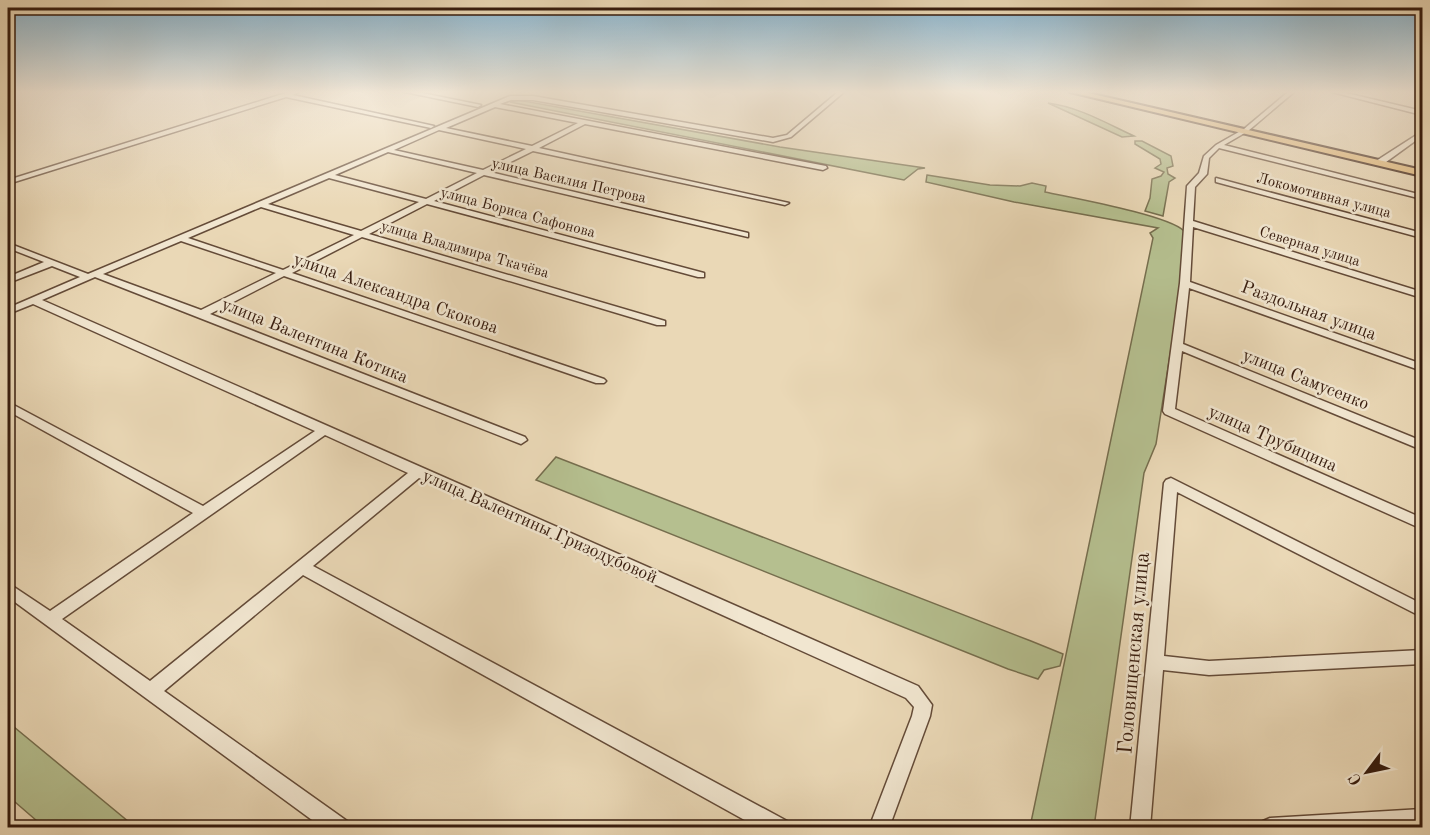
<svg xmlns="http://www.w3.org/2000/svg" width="1430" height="835" font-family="'Old Standard TT',serif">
	<rect width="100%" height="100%" fill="#ead8b6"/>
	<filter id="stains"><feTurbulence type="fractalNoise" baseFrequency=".00333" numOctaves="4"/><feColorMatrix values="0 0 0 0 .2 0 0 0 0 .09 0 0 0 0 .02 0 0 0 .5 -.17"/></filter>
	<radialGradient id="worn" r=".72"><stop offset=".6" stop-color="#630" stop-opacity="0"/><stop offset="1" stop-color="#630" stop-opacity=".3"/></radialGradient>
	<!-- green -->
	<path fill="#b5bf8f" stroke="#766e4e" stroke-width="1.5" d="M 518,100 L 780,147 L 925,168 L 918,169 L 904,180 L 510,102 Z
		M 1048,103 C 1079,107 1106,123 1134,136 L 1122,137 Z
		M 1135,141 L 1142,141 L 1171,156 L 1173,166 L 1167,168 L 1168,174 L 1175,178 L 1169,182 L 1163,216 L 1145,211 L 1150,198 L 1152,179 L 1161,176 L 1164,172 L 1155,168 L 1161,164 L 1160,159 L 1135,144 Z
		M 927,175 L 990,185 L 1020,186 L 1032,183 L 1046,186 L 1045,192 C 1072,198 1168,215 1184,231 C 1185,233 1187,238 1188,240 L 1156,444 L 1144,473 L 1094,827 L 1030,827 L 1153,238 L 1150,233 L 1158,228 L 1014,202 L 926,182 Z
		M 556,457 L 1031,641 L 1063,654 L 1060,666 L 1044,670 L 1038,679 L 1008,669 L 536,480 Z
		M 8,722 L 135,827 L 44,827 L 8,796 Z"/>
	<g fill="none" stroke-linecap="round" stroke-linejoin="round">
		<!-- minor casing -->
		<g stroke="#644b38" stroke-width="3">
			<path id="minor" d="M 289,92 L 298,92 L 293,95 L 434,126 L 431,128 L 286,97 L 8,184 L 8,180 Z
				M 405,92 L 417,92 L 481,105 L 478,107 Z
				M 838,92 L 844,92 L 791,137 L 773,142 L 533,100 L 511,100 L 500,104 L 826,166 L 827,168 L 823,170 L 585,124 L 539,148 L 789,203 L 785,205 L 533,151 L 490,172 L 748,233 L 748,237 L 484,175 L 434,201 L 704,273 L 704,277 L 698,277 L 427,204 L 369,234 L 665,321 L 665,325 L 657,325 L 362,237 L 292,273 L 604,379 L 606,381 L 604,383 L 596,383 L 284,276 L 210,314 L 525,437 L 527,440 L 521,444 L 95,277 L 42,300 L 918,686 L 932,705 L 930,716 L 889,828 L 869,828 L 912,716 L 914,707 L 906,698 L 419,478 L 313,566 L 787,821 L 790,828 L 759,828 L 303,575 L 164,691 L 347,821 L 350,828 L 323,828 L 8,597 L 8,583 L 50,611 L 193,513 L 8,411 L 8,402 L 203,506 L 315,431 L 33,304 L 8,314 L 8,308 L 80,277 L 52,266 L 8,283 L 8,277 L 44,262 L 8,248 L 8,243 L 88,274 L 510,96 L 533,96 L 773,138 L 787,135 ZM 495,107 L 578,123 L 532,146 L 446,128 ZM 439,130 L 526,149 L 483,170 L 394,150 ZM 388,152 L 477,173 L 426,199 L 335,175 ZM 329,178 L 419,202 L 361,231 L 268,204 ZM 261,207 L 354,235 L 283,270 L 188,238 ZM 181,241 L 276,273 L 201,310 L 103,274 ZM 325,435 L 408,473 L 150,681 L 62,619 Z
				M 1288,92 L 1294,92 L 1248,131 L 1224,145 L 1422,195 L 1422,199 L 1219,148 L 1209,158 L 1207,174 L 1195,187 L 1193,221 L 1422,292 L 1422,298 L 1193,227 L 1190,282 L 1422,364 L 1422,371 L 1189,288 L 1183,344 L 1422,441 L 1422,450 L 1182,351 L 1175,409 L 1422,518 L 1422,529 L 1165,414 L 1163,411 L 1180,283 L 1187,186 L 1199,173 L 1204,156 L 1216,145 L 1244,129 Z
				M 1332,92 L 1342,92 L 1422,111 L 1422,115 Z
				M 1418,134 L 1422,134 L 1422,136 L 1382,165 L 1376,165 L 1376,161 Z
				M 1216,178 L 1422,233 L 1422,238 L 1216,182 Z
				M 1171,478 L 1422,604 L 1422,617 L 1177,492 L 1164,656 L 1209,661 L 1422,650 L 1422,664 L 1209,675 L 1163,670 L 1150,828 L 1130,828 L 1164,483 L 1166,480 Z
				M 1422,809 L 1422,828 L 1260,828 L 1263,821 L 1270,818 Z"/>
		</g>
		<!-- major casing -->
		<g stroke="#371c0e" stroke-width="4">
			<path id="major" d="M 1070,92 L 1084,92 L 1422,170 L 1422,176 Z"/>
		</g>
		<!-- minor -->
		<use href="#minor" fill="#f1e6d0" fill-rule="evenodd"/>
		<!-- major -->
		<use href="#major" fill="#e5bc7b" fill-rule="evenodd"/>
	</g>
	<!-- sky -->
	<linearGradient id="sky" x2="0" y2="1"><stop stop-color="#88b6d2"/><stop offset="0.44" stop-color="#f6edde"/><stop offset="1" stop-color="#f6edde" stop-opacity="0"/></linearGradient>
	<rect width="1430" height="209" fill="url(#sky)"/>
	<g text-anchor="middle" stroke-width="5" stroke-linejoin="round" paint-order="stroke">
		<!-- far-street labels -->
		<g font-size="15" fill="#371c0e" stroke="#f1e6d0">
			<text transform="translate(569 180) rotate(13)" y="5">улица Василия Петрова</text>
			<text transform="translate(1324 195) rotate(15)" y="5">Локомотивная улица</text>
			<text transform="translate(518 212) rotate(15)" y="5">улица Бориса Сафонова</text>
			<text transform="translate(1310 246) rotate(17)" y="5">Северная улица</text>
			<text transform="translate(465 249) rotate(16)" y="5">улица Владимира Ткачёва</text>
		</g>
		<!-- street labels -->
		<g font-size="18" fill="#371c0e" stroke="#f1e6d0">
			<text transform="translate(396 293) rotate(19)" y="6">улица Александра Скокова</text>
			<text transform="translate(1309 310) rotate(20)" y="6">Раздольная улица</text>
			<text transform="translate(315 340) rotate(22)" y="6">улица Валентина Котика</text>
			<text transform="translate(1306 379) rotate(22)" y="6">улица Самусенко</text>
			<text transform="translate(1273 438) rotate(24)" y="6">улица Трубицина</text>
			<text transform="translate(540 526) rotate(24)" y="6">улица Валентины Гризодубовой</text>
		</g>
		<!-- near-street labels -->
		<g font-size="21" fill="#371c0e" stroke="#f1e6d0">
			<text transform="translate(1133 653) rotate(-85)" y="7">Головищенская улица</text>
		</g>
	</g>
	<!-- margin -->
	<rect width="1430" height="835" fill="none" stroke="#ead8b6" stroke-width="30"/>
	<rect x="9" y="9" width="1412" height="817" fill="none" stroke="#371c0e" stroke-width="3"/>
	<rect x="15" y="15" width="1400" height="805" fill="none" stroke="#371c0e" stroke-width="1.5"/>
	<!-- north arrow -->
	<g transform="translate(1367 772) rotate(238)" stroke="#f1e6d0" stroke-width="4.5" paint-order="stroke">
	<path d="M0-4.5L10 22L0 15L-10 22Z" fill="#371c0e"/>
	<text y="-9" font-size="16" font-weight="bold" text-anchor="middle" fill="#371c0e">С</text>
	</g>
	<rect width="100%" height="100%" filter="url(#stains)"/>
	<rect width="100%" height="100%" fill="url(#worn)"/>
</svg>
